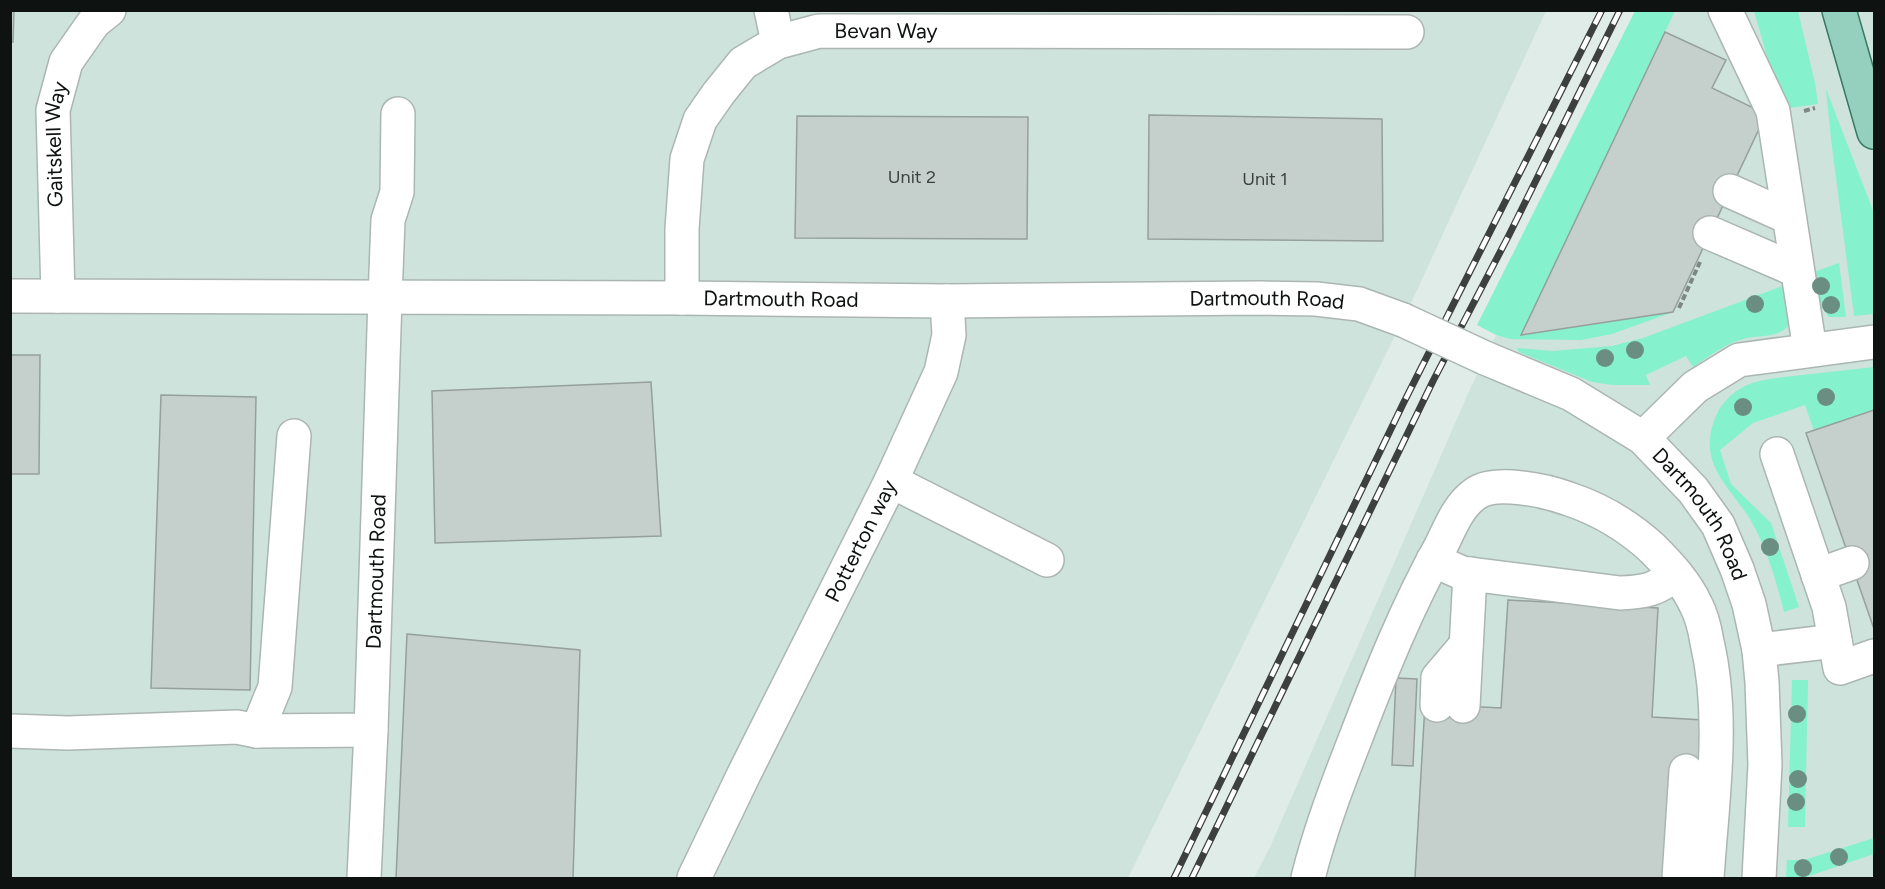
<svg xmlns="http://www.w3.org/2000/svg" width="1885" height="889" font-family="Figtree,sans-serif">
	<rect width="100%" height="100%" fill="#e0ece7"/>
	<!-- built -->
	<path fill="#cee3db" d="M 10,11 L 1546,11 L 1412,301 L 1128,878 L 11,878 Z
		M 1675,11 L 1874,11 L 1874,878 L 1254,878 L 1270,847 L 1470,389 L 1496,335 L 1510,339 Z"/>
	<!-- green -->
	<path fill="#86f1cd" d="M 1635,11 L 1675,11 L 1521,335 L 1673,312 L 1612,334 L 1581,340 L 1510,339 L 1496,335 L 1477,325 Z
		M 1754,11 L 1798,11 L 1815,83 L 1818,104 L 1782,109 Z
		M 1826,89 L 1874,213 L 1874,314 L 1854,316 L 1831,139 Z
		M 1839,263 L 1846,317 L 1829,317 L 1816,300 L 1808,274 Z
		M 1788,284 L 1790,324 C 1780,338 1762,335 1747,338 C 1726,343 1710,356 1693,367 L 1686,356 L 1646,375 L 1650,385 L 1612,385 L 1592,382 L 1519,352 L 1517,348 L 1552,351 L 1612,346 L 1643,338 Z
		M 1874,367 L 1874,410 L 1814,431 L 1805,405 L 1753,423 L 1720,450 L 1731,484 L 1771,523 L 1799,607 L 1784,612 C 1777,584 1769,556 1756,530 C 1736,489 1694,468 1716,416 C 1722,401 1736,389 1752,383 C 1768,378 1785,377 1802,375 C 1826,372 1850,370 1874,367 Z
		M 1792,680 L 1808,680 L 1805,827 L 1788,827 Z
		M 1874,838 L 1874,854 L 1803,878 L 1786,878 L 1787,860 L 1804,860 Z"/>
	<!-- building -->
	<path fill="#c5d0cc" stroke="#95a09c" stroke-width="1.5" d="M 10,10 L 14,10 L 13,42 L 10,42 Z
		M 1665,32 L 1726,60 L 1712,88 L 1766,114 L 1673,312 L 1521,335 Z
		M 1149,115 L 1382,119 L 1383,241 L 1148,239 Z
		M 797,116 L 1028,117 L 1027,239 L 795,238 Z
		M 10,355 L 40,355 L 39,474 L 10,474 Z
		M 651,382 L 661,536 L 435,543 L 432,391 Z
		M 161,395 L 256,397 L 250,690 L 151,688 Z
		M 1874,410 L 1874,629 L 1806,433 Z
		M 1508,600 L 1658,608 L 1652,717 L 1703,720 L 1699,772 L 1666,878 L 1415,878 L 1425,704 L 1501,708 Z
		M 407,634 L 580,650 L 573,878 L 396,878 Z
		M 1396,678 L 1417,679 L 1413,766 L 1392,765 Z"/>
	<g fill="none" stroke-linecap="round" stroke-linejoin="round">
		<!-- minor casing -->
		<g stroke="#abb6b2" stroke-width="36">
			<g id="minor">
				<path d="M 771,10 L 778,42"/>
				<path d="M 1725,10 L 1773,111 L 1810,350"/>
				<path d="M 1730,191 L 1788,217"/>
				<path d="M 1710,233 L 1796,270"/>
				<path id="s1" d="M 10,296 L 682,298 L 947,301 L 1260,298 L 1316,299 L 1359,304 L 1403,320"/>
				<path id="s2" d="M 58,296 L 53,110 L 66,62 L 94,22 L 109,10"/>
				<path id="s3" d="M 682,298 L 682,229 L 687,159 L 700,120 L 718,94 L 743,63 L 778,42 L 819,31 L 1407,32"/>
				<path id="s4" d="M 1485,358 L 1571,394 L 1643,438 L 1693,490 L 1718,525 L 1737,569 L 1749,604 L 1759,650 L 1762,682 L 1765,765 L 1759,878"/>
				<path d="M 1643,438 L 1695,387 L 1739,360 L 1874,342"/>
				<path d="M 1777,454 L 1829,607 L 1840,668 L 1874,656"/>
				<path d="M 891,481 L 1047,560"/>
				<path d="M 1433,560 L 1462,573 L 1620,593 C 1645,592 1656,590 1676,574"/>
				<path d="M 1818,575 L 1852,563"/>
				<path d="M 1759,650 L 1835,641"/>
				<path d="M 1437,705 L 1438,678 L 1466,645"/>
				<path d="M 1463,706 L 1470,574"/>
				<path id="s5" d="M 10,731 L 68,733 L 237,727 L 257,731 L 371,730 L 385,298 L 388,220 L 397,192 L 398,114"/>
				<path d="M 257,731 L 275,687 L 294,436"/>
				<path d="M 364,878 L 371,730"/>
				<path id="s6" d="M 694,878 L 745,772 L 891,481 L 941,372 L 949,335 L 947,301"/>
				<path d="M 1308,878 C 1320,830 1338,783 1356,737 C 1381,672 1407,607 1441,546 C 1450,528 1458,506 1475,494 C 1495,479 1547,491 1569,499 C 1599,509 1628,526 1652,548 C 1669,565 1686,583 1696,605 C 1702,616 1705,630 1707,642 C 1725,719 1712,801 1707,878"/>
				<path d="M 1679,878 L 1686,771"/>
			</g>
		</g>
		<!-- major casing -->
		<g stroke="#387964" stroke-width="36">
			<path id="major" d="M 1839,10 L 1874,132"/>
		</g>
		<!-- path -->
		<path stroke="#7e8783" stroke-width="4" stroke-dasharray="6 3" stroke-linecap="butt" d="M 1804,111 L 1815,108
			M 1679,308 L 1700,262"/>
		<!-- minor -->
		<use href="#minor" stroke="#fff" stroke-width="33"/>
		<!-- major -->
		<use href="#major" stroke="#95d0be" stroke-width="33"/>
		<!-- rail casing -->
		<g stroke="#3c413f" stroke-width="7">
			<path id="rail" d="M 1174,878 L 1403,404 L 1602,10
				M 1192,878 L 1433,381 L 1509,235 L 1620,10"/>
		</g>
		<!-- rail -->
		<use href="#rail" stroke="#fff" stroke-width="4.5" stroke-dasharray="14" stroke-linecap="butt"/>
		<!-- minor-bridge casing -->
		<g stroke="#abb6b2" stroke-width="36" stroke-linecap="butt">
			<path id="minor-bridge" d="M 1403,320 L 1485,358"/>
		</g>
		<!-- minor-bridge -->
		<use href="#minor-bridge" stroke="#fff" stroke-width="33"/>
	</g>
	<!-- trees -->
	<g fill="#6b8e83">
		<circle cx="1821" cy="286" r="9"/>
		<circle cx="1755" cy="304" r="9"/>
		<circle cx="1831" cy="305" r="9"/>
		<circle cx="1635" cy="350" r="9"/>
		<circle cx="1605" cy="358" r="9"/>
		<circle cx="1826" cy="397" r="9"/>
		<circle cx="1743" cy="407" r="9"/>
		<circle cx="1770" cy="547" r="9"/>
		<circle cx="1797" cy="714" r="9"/>
		<circle cx="1798" cy="779" r="9"/>
		<circle cx="1796" cy="802" r="9"/>
		<circle cx="1839" cy="857" r="9"/>
		<circle cx="1803" cy="868" r="9"/>
	</g>
	<g text-anchor="middle" stroke-width="4.5" stroke-linejoin="round" paint-order="stroke">
		<!-- number labels -->
		<g font-size="18" fill="#3c423f">
			<text x="912" y="183">Unit 2</text>
			<text x="1265" y="185">Unit 1</text>
		</g>
		<!-- street labels -->
		<g font-size="21" fill="#0e1210" stroke="#fff">
			<text dy="7" stroke="none"><textPath href="#s3" startOffset="402">Bevan Way</textPath></text>
			<text dy="7" stroke="none"><textPath href="#s2" startOffset="152">Gaitskell Way</textPath></text>
			<text dy="7" stroke="none"><textPath href="#s1" startOffset="771">Dartmouth Road</textPath></text>
			<text dy="7" stroke="none"><textPath href="#s1" startOffset="1257">Dartmouth Road</textPath></text>
			<text dy="7" stroke="none"><textPath href="#s4" startOffset="274">Dartmouth Road</textPath></text>
			<text dy="7" stroke="none"><textPath href="#s6" startOffset="376">Potterton way</textPath></text>
			<text dy="7" stroke="none"><textPath href="#s5" startOffset="520">Dartmouth Road</textPath></text>
		</g>
	</g>
	<!-- border -->
	<rect width="1885" height="889" fill="none" stroke="#0e1210" stroke-width="24"/>
</svg>
